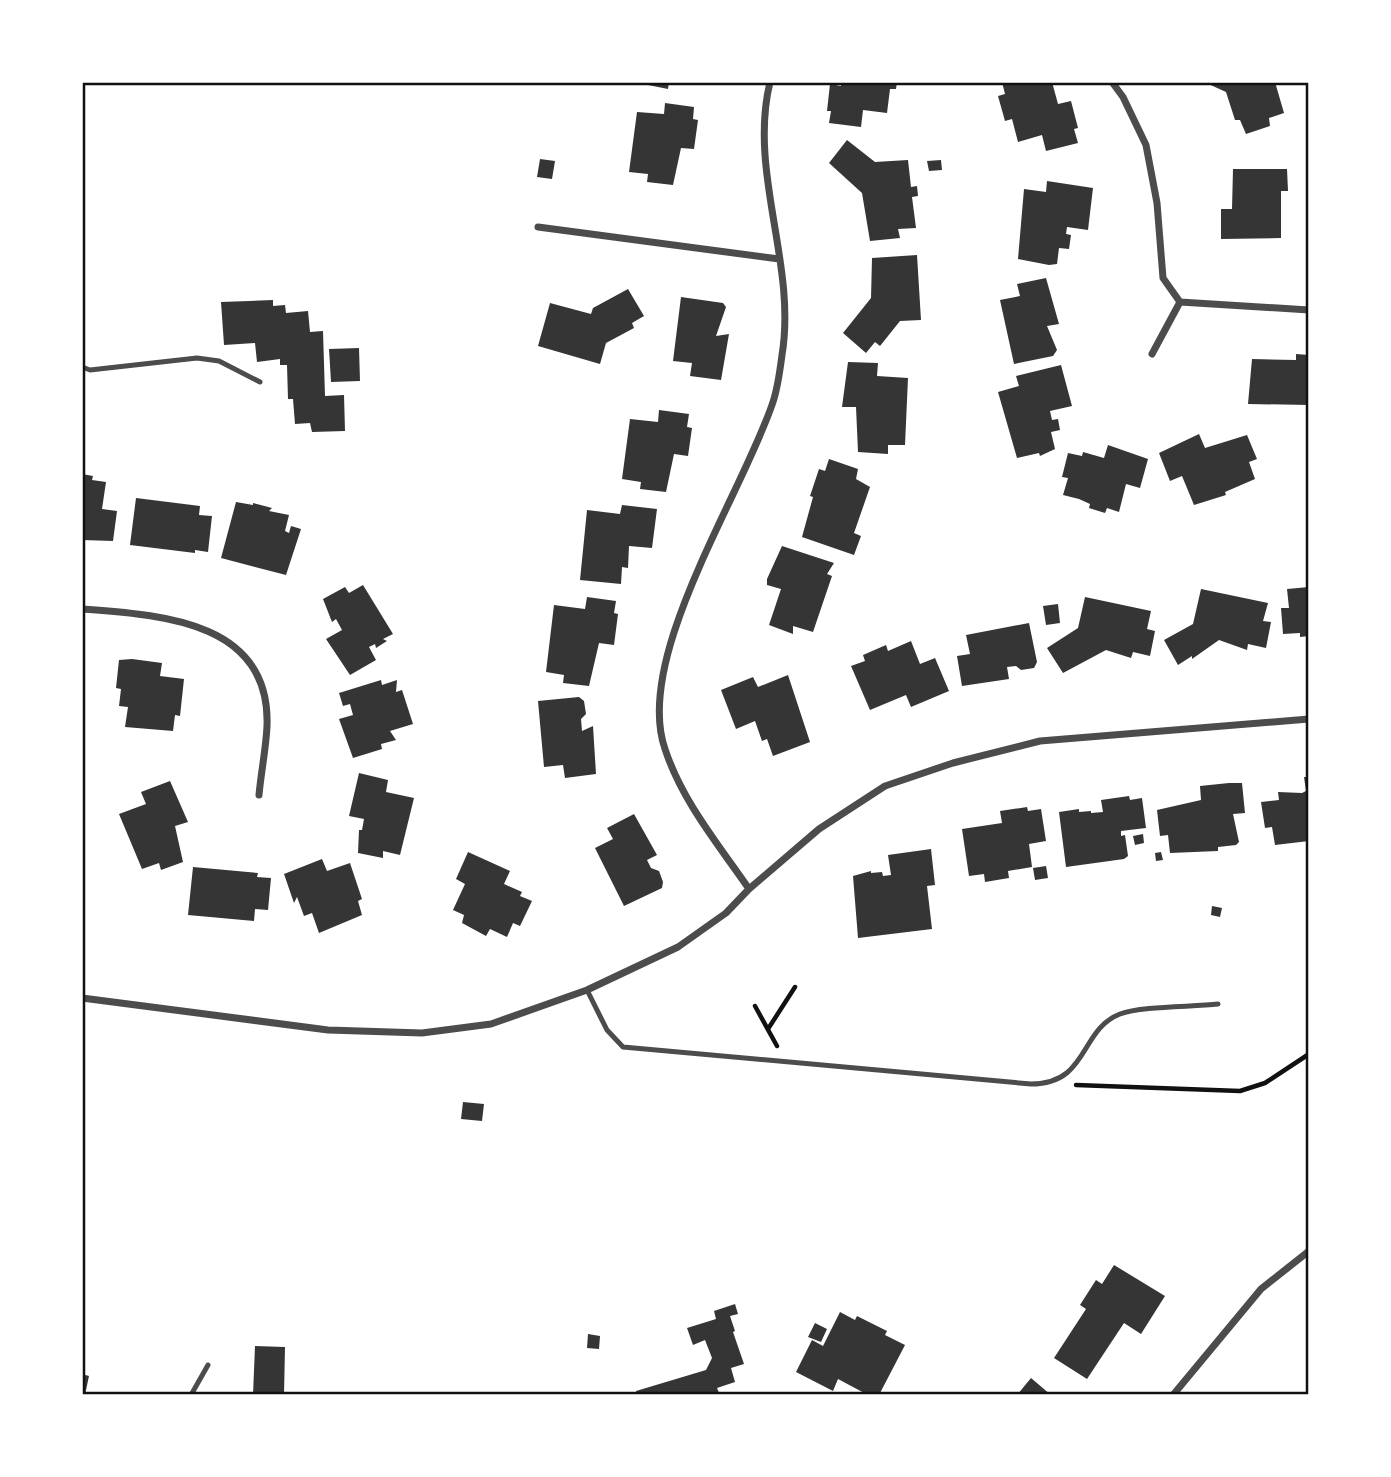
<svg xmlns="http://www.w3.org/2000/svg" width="1391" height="1477" font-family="'DejaVu Sans',sans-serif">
	<rect width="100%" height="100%" fill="#fff"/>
	<!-- building -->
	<path fill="#353535" d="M 633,82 L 669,82 L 668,89 Z
		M 841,82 L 897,82 L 896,89 L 890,89 L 887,113 L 863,110 L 861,127 L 829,123 L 831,111 L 827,111 L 830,84 L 841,86 Z
		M 1002,82 L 1052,82 L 1058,104 L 1071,101 L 1078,128 L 1074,129 L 1078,143 L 1046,151 L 1042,135 L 1018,142 L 1012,119 L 1005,121 L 998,96 L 1005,94 Z
		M 1204,82 L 1275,82 L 1284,113 L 1269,118 L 1270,126 L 1246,134 L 1240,120 L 1235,120 L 1226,92 Z
		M 665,103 L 694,107 L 693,119 L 698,120 L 694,149 L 681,148 L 673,185 L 647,182 L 648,174 L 629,172 L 637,112 L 664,114 Z
		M 847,140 L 875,162 L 908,160 L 911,187 L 917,186 L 918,196 L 912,197 L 916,228 L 898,229 L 900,238 L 870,241 L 862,193 L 829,163 Z
		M 540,159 L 555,161 L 552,179 L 537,177 Z
		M 941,160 L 942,170 L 929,171 L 927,161 Z
		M 1233,169 L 1287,169 L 1288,191 L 1281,191 L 1281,238 L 1221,239 L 1221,209 L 1232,209 Z
		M 1047,181 L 1093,188 L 1088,230 L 1067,227 L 1066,234 L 1071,235 L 1069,249 L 1059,248 L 1057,264 L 1049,265 L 1018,259 L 1024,189 L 1046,192 Z
		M 917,255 L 921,320 L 900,321 L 880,346 L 875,342 L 866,353 L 843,333 L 871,298 L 872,258 Z
		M 1046,278 L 1059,324 L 1047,326 L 1057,350 L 1053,356 L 1014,364 L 1000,300 L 1020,296 L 1017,284 Z
		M 628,289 L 644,316 L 632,323 L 634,328 L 606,343 L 600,364 L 538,346 L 550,303 L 591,314 L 593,308 Z
		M 681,297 L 723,303 L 726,307 L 716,336 L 729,334 L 721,380 L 690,376 L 692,363 L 673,361 Z
		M 273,300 L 273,306 L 285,305 L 286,313 L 308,311 L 310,332 L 323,331 L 325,396 L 344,395 L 345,431 L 312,432 L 310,423 L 295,424 L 293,399 L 288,399 L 287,365 L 280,365 L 280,359 L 257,362 L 255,343 L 224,345 L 221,302 Z
		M 359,348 L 360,381 L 331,382 L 329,349 Z
		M 1296,354 L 1309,355 L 1309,405 L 1248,404 L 1252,359 L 1296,360 Z
		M 848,362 L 878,363 L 877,376 L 908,378 L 905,445 L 888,445 L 888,454 L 858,452 L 856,407 L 842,407 Z
		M 1061,365 L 1072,406 L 1050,411 L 1052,420 L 1058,419 L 1060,430 L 1051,432 L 1055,449 L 1040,456 L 1039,453 L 1017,458 L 998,392 L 1019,386 L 1016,376 Z
		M 659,410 L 689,414 L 687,427 L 692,428 L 688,456 L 674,454 L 666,492 L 640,489 L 641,482 L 622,479 L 630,419 L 658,422 Z
		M 1199,434 L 1205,448 L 1247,435 L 1257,459 L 1249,462 L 1255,479 L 1225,492 L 1226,495 L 1194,505 L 1182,476 L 1170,481 L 1159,453 Z
		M 1108,445 L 1148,459 L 1140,488 L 1126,484 L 1119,512 L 1107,508 L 1105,513 L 1089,508 L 1090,504 L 1079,499 L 1063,495 L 1068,478 L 1062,477 L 1068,453 L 1082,456 L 1083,452 L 1104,458 Z
		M 829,459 L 858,469 L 856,479 L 870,487 L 854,533 L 861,536 L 854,555 L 802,537 L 813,497 L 810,496 L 819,469 L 825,471 Z
		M 82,474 L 93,476 L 92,480 L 106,482 L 102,509 L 117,511 L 113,541 L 82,540 Z
		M 136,498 L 200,506 L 199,515 L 212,516 L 208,552 L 195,550 L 195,553 L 130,545 Z
		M 236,502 L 253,505 L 253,503 L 272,508 L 269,511 L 289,515 L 285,531 L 289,533 L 291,526 L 301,529 L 286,575 L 221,558 Z
		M 622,505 L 657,509 L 652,548 L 629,546 L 628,568 L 622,567 L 621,584 L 580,580 L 587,510 L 620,514 Z
		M 782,546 L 834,563 L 827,574 L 832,576 L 813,632 L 793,626 L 793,634 L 769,625 L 781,589 L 767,585 L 767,579 Z
		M 363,585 L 393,634 L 383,639 L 387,641 L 376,648 L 375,644 L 369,647 L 376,660 L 350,675 L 326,639 L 342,630 L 336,619 L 332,622 L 323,599 L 345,587 L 349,593 Z
		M 1309,587 L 1309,636 L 1300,637 L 1300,633 L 1283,634 L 1281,608 L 1289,608 L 1287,589 Z
		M 1201,589 L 1268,603 L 1263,621 L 1271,622 L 1266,648 L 1248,644 L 1247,650 L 1219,640 L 1192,659 L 1192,656 L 1178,665 L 1164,640 L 1193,624 Z
		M 587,597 L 616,601 L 614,613 L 618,614 L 614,645 L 599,643 L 589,686 L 563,683 L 564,675 L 546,672 L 554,605 L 585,609 Z
		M 1085,597 L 1151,611 L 1147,629 L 1155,631 L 1150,656 L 1133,652 L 1131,658 L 1106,650 L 1063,673 L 1047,648 L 1078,628 Z
		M 1058,604 L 1060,623 L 1046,625 L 1043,606 Z
		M 1029,623 L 1037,662 L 1034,668 L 1021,670 L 1016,666 L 1007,667 L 1009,679 L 962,686 L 957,656 L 970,654 L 966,635 Z
		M 911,641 L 920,664 L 935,658 L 949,691 L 911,707 L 906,695 L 870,710 L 851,666 L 865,661 L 863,655 L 886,645 L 888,651 Z
		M 132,659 L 162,663 L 160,676 L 184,679 L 180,716 L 175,715 L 173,731 L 125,727 L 128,707 L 119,706 L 121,689 L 116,688 L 119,660 Z
		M 788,675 L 810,742 L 773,756 L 767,739 L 762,741 L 755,721 L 736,729 L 721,690 L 753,677 L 758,687 Z
		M 381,680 L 382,685 L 397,680 L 396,692 L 402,690 L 413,724 L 390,731 L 396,740 L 381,744 L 382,749 L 353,758 L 339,719 L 353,715 L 350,704 L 343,706 L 339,693 Z
		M 579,697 L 584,701 L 586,714 L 581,719 L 582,731 L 593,726 L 596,774 L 565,778 L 563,765 L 544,767 L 538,701 Z
		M 359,773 L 388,780 L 386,792 L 414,798 L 400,855 L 383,851 L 383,858 L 358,853 L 359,830 L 362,830 L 364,819 L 349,816 Z
		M 1304,777 L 1309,777 L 1309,841 L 1275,845 L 1272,827 L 1265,828 L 1261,802 L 1279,800 L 1278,792 L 1302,793 L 1306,791 Z
		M 170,781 L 188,822 L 175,826 L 183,862 L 161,870 L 159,863 L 142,869 L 119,814 L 146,804 L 141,792 Z
		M 1229,783 L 1242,783 L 1245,813 L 1233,814 L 1239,842 L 1236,845 L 1218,847 L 1218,851 L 1170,853 L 1168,835 L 1160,836 L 1157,810 L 1201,800 L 1200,786 Z
		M 1129,796 L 1130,800 L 1142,798 L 1146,828 L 1121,831 L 1121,836 L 1125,835 L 1128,856 L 1124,859 L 1066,867 L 1059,812 L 1079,809 L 1079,812 L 1091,811 L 1091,813 L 1103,812 L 1101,800 Z
		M 1027,807 L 1028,811 L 1041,809 L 1046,841 L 1029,844 L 1032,867 L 1008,871 L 1009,878 L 985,882 L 984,874 L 969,876 L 962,829 L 1002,823 L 1000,811 Z
		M 634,814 L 657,855 L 647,860 L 651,868 L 659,871 L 663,882 L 662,888 L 624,906 L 595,848 L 613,839 L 607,828 Z
		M 1143,834 L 1144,843 L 1135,845 L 1133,836 Z
		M 931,849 L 935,885 L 927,886 L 932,929 L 858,938 L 853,876 L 871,871 L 871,873 L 882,872 L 883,876 L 891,875 L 888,855 Z
		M 468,852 L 510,871 L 504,884 L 522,892 L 520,896 L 532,901 L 520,926 L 513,923 L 507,937 L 490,929 L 486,936 L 462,923 L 464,915 L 453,910 L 465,884 L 456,879 Z
		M 1161,852 L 1163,860 L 1156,861 L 1155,853 Z
		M 322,859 L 327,871 L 350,863 L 362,899 L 358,901 L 362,915 L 319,933 L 312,913 L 304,916 L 297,897 L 294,903 L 284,874 Z
		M 1046,866 L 1048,878 L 1035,880 L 1033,868 Z
		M 193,867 L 258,873 L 257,877 L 271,878 L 268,910 L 255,909 L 254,921 L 188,915 Z
		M 1212,906 L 1222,908 L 1220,917 L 1211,915 Z
		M 463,1102 L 484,1104 L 482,1121 L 461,1119 Z
		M 1114,1265 L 1165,1296 L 1141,1334 L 1124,1323 L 1087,1379 L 1054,1358 L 1086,1309 L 1080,1305 L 1096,1280 L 1102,1284 Z
		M 735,1304 L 738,1314 L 730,1316 L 735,1331 L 733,1332 L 744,1364 L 731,1368 L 735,1382 L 717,1388 L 720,1395 L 637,1395 L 636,1391 L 706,1370 L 712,1358 L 705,1340 L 693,1345 L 687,1328 L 716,1319 L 714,1311 Z
		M 840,1312 L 855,1320 L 857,1316 L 887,1331 L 885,1335 L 905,1345 L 879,1395 L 868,1395 L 838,1379 L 833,1391 L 796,1372 L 812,1340 L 823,1346 Z
		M 815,1323 L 827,1329 L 821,1342 L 808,1337 Z
		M 588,1334 L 600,1336 L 599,1349 L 587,1348 Z
		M 255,1346 L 285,1347 L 284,1395 L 253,1395 Z
		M 82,1374 L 89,1376 L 85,1395 L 82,1395 Z
		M 1031,1378 L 1051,1395 L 1017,1395 Z"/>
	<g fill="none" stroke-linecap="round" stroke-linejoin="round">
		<!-- path -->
		<path stroke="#111" stroke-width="4.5" d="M 755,1006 L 777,1046
			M 768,1029 L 795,987
			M 1076,1085 L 1240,1091 L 1265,1083 L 1309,1054"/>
		<!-- service -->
		<path stroke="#4c4c4c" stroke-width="5" d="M 82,367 L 90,370 L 197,358 L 219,361 L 260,382
			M 587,990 L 607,1030 L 623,1047 L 1031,1084 C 1089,1084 1079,1030 1120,1014 C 1141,1006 1193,1007 1218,1004
			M 191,1395 L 208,1365"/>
		<!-- minor -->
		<path stroke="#4c4c4c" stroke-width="7" d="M 1112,82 L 1123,97 L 1146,145 L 1157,203 L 1163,278 L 1180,302
			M 538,227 L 779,259
			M 1180,302 L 1309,310
			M 1152,354 L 1180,302
			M 82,609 C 159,615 271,620 267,726 C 266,749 261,772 259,795
			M 749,889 C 718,844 682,801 665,749 C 633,657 743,493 773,402 C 778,387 780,370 782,355 C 797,264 748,173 770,82
			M 82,998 L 328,1030 L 422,1033 L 491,1024 L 587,990 L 678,947 L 726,913 L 749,889 L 819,829 L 885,786 L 953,763 L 1040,741 L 1309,719
			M 1173,1395 L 1261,1289 L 1309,1251"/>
	</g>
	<!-- border -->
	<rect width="1391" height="1477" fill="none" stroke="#ffffff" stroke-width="168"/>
	<rect x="84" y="84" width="1223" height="1309" fill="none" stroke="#111" stroke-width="2.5"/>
</svg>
